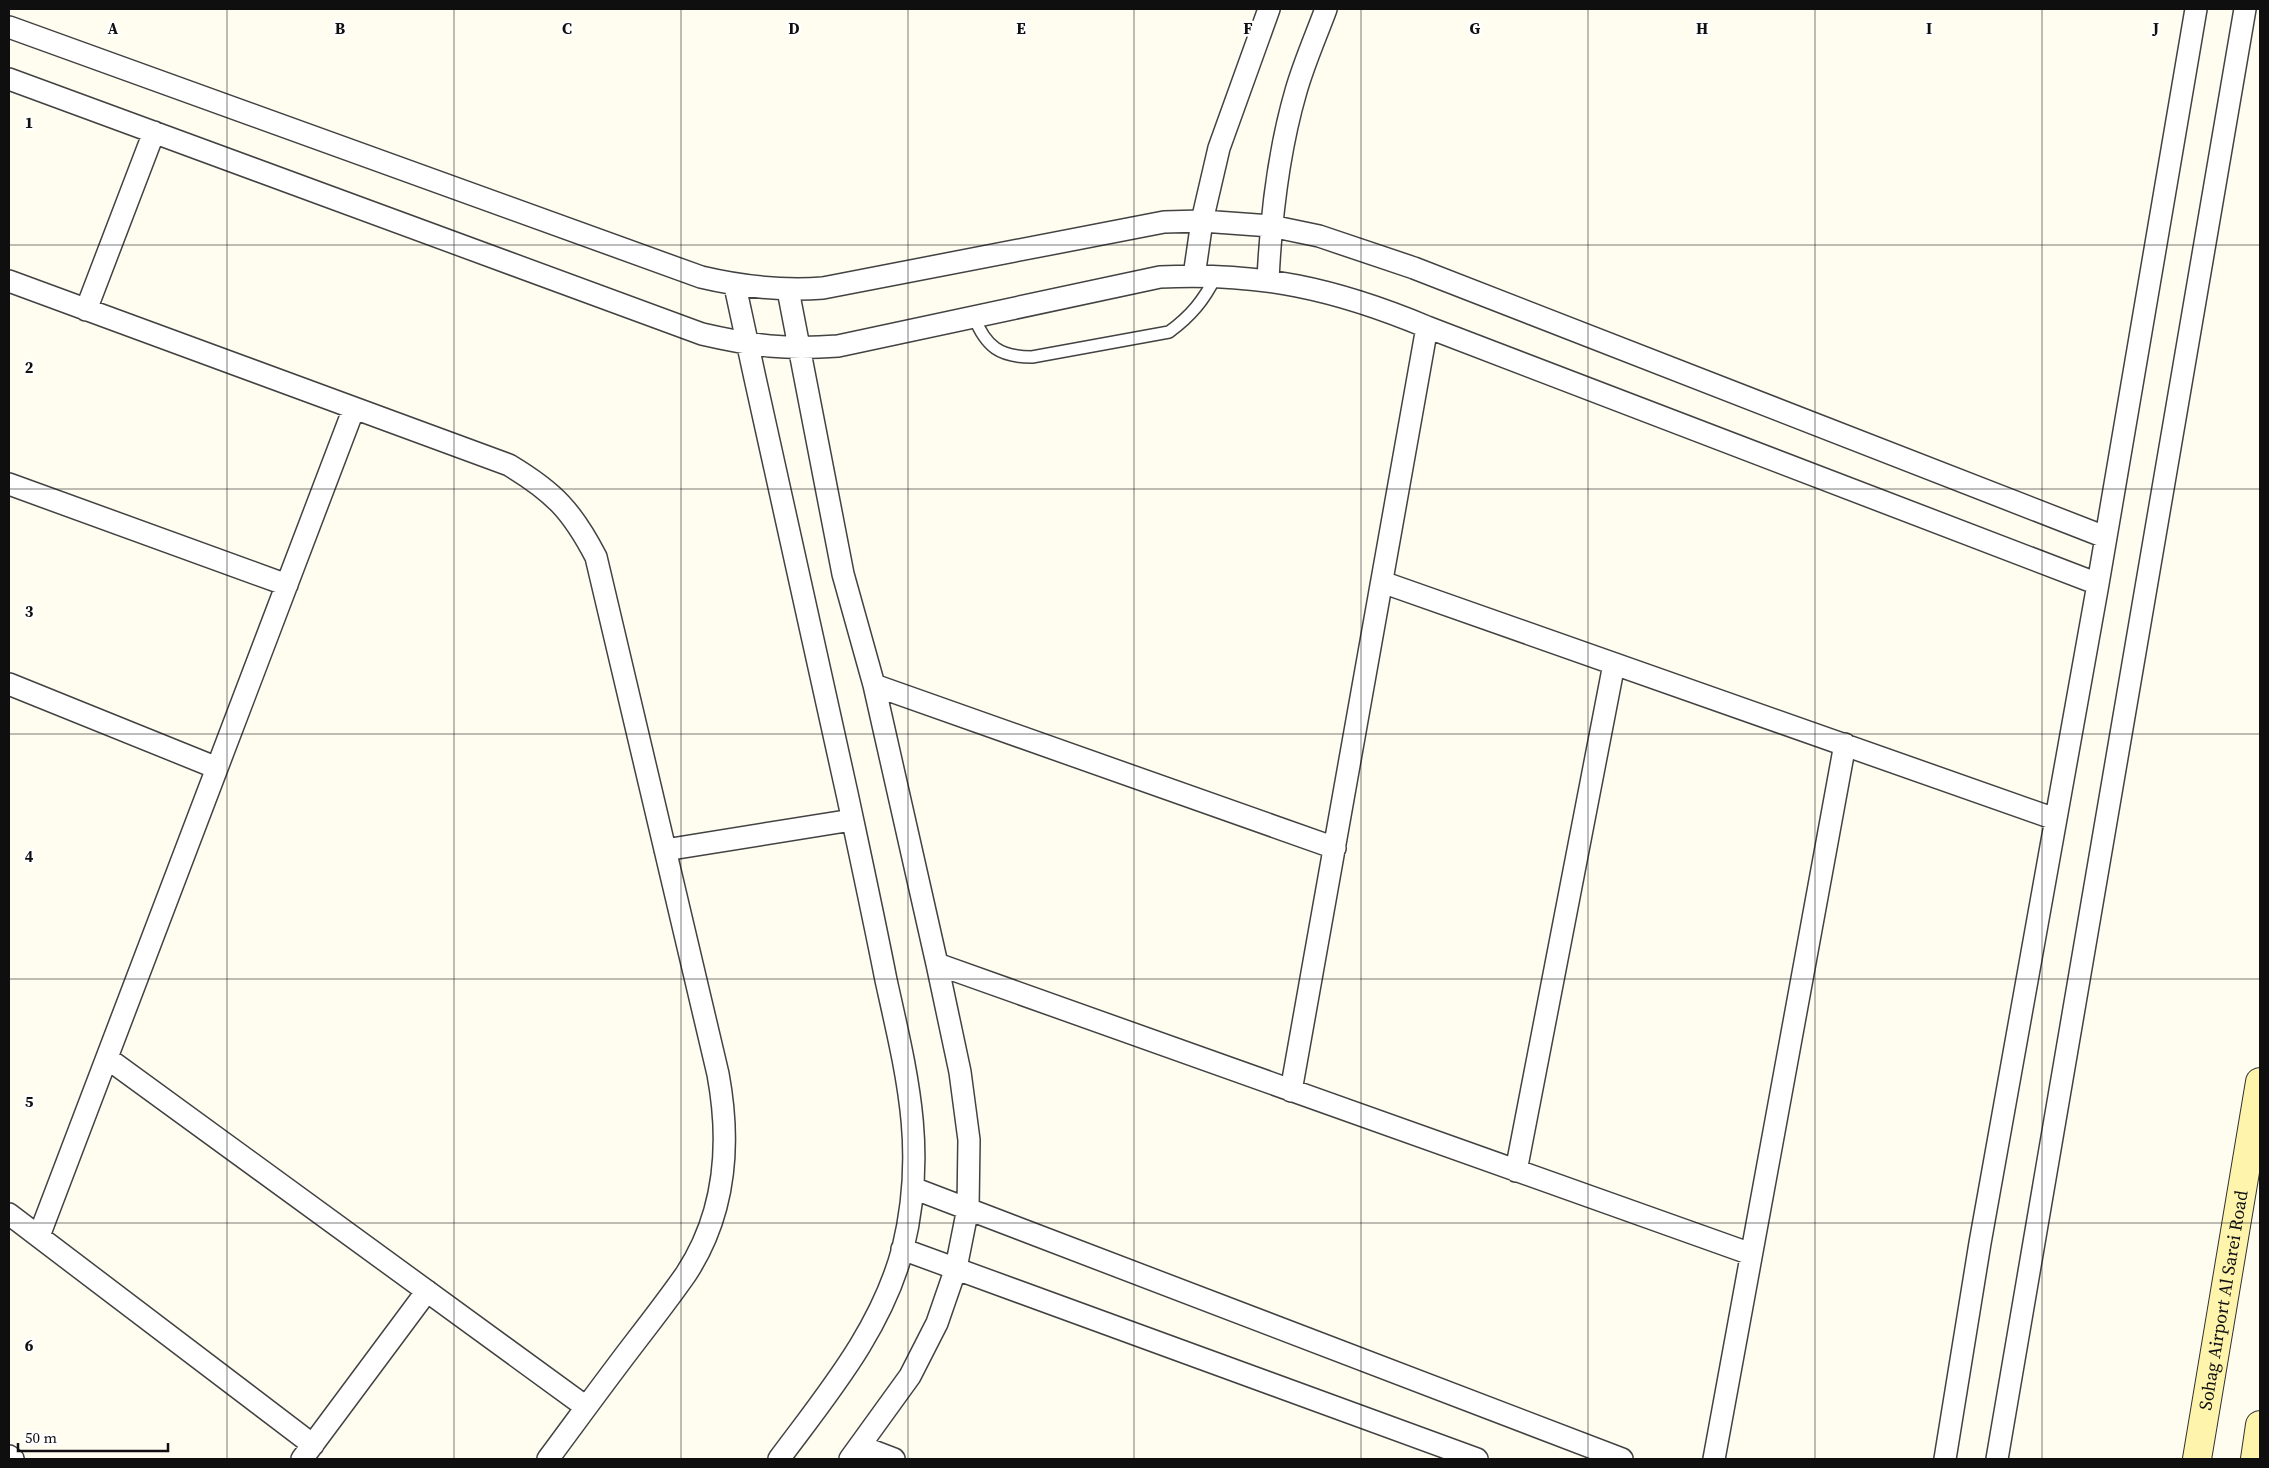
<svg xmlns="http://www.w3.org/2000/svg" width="2269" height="1468" font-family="'Source Serif 4',serif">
	<rect width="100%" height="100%" fill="#fffcf0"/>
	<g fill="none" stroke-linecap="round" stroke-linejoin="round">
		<!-- lane casing -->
		<g stroke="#424242" stroke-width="14">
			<path id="lane" d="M 974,317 C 986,347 1000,357 1032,357 L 1169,332 C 1191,316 1204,300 1216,276"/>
		</g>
		<!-- street casing -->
		<g stroke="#424242" stroke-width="24">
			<path id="street" d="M 9,27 L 701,277 C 743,287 781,291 823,288 L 1164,222 L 1202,221 L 1271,226 L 1319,236 L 1414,268 L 2105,537
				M 9,79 L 702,334 C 754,346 785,350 838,346 L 1160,277 C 1260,272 1336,289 1427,327 L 2098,584
				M 1194,276 L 1202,221 L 1219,148 L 1269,9
				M 1268,280 C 1271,216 1278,153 1296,91 C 1304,63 1316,36 1326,9
				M 9,281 L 509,465 C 554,492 572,511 596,557 L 718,1074 C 731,1144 726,1213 686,1274 C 670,1297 653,1319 636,1341 C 606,1380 577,1420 548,1459
				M 735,286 C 772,457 810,628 848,798 C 861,859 874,919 886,980 C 907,1075 927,1150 903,1248 C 882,1329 828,1393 779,1459
				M 788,290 L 843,574 L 874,685 L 937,964 L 960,1072 L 969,1140 L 968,1208 L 956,1268 L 937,1323 L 910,1376 L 850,1459
				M 86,310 L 154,132
				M 9,484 L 287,585
				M 1382,582 L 2055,819
				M 9,684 L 217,768
				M 874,685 L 1335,848
				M 665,850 L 852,820
				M 937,964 L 1751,1254
				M 107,1058 L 586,1407
				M 1291,1091 L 1427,327
				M 1516,1171 L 1614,664
				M 913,1188 L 1622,1459
				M 9,1214 L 313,1445
				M 39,1236 L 354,408
				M 902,1249 L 1477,1459
				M 860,1446 L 894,1459
				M 9,1456 L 13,1459
				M 302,1459 L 427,1291
				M 1714,1459 L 1845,744
				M 1945,1459 L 1980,1243 L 2098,584 L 2196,9
				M 1997,1459 L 2245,9"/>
		</g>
		<!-- secondary casing -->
		<g stroke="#313131" stroke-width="30">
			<g id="secondary">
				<path id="s1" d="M 2197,1459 L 2260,1082"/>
				<path d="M 2255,1459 L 2260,1425"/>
			</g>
		</g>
		<!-- lane -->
		<use href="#lane" stroke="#fff" stroke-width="11"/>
		<!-- street -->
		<use href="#street" stroke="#fff" stroke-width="21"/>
		<!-- secondary -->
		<use href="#secondary" stroke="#fef4ac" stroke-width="28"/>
	</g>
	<!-- grid -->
	<path fill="none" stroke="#0f0f0f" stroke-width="1" stroke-opacity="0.55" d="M 227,9 L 227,1459M 454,9 L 454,1459M 681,9 L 681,1459M 908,9 L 908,1459M 1134,9 L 1134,1459M 1361,9 L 1361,1459M 1588,9 L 1588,1459M 1815,9 L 1815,1459M 2042,9 L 2042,1459M 9,245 L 2260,245M 9,489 L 2260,489M 9,734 L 2260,734M 9,979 L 2260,979M 9,1223 L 2260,1223"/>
	<g text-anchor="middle" stroke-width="5" stroke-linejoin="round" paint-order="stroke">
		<!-- street labels -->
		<g font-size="18" fill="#0f0f0f" stroke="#fff">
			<text dy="6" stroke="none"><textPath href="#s1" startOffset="161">Sohag Airport Al Sarei Road</textPath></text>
		</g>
	</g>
	<g font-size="16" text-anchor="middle" font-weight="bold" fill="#0f0f0f" stroke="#fff" stroke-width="5" stroke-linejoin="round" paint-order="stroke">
		<text x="113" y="34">A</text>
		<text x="340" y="34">B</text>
		<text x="567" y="34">C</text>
		<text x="794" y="34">D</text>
		<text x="1021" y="34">E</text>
		<text x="1248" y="34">F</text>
		<text x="1475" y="34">G</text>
		<text x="1702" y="34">H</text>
		<text x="1929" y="34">I</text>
		<text x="2156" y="34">J</text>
		<text x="29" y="128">1</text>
		<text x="29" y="373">2</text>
		<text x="29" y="617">3</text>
		<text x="29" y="862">4</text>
		<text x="29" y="1107">5</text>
		<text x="29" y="1351">6</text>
	</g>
	<!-- border -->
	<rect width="2269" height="1468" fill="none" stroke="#0f0f0f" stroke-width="20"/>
	<!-- scale -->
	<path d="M18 1443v8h150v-8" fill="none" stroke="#0f0f0f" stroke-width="2.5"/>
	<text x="25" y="1443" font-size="15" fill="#0f0f0f" stroke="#ffffff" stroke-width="4" paint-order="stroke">50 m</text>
</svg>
